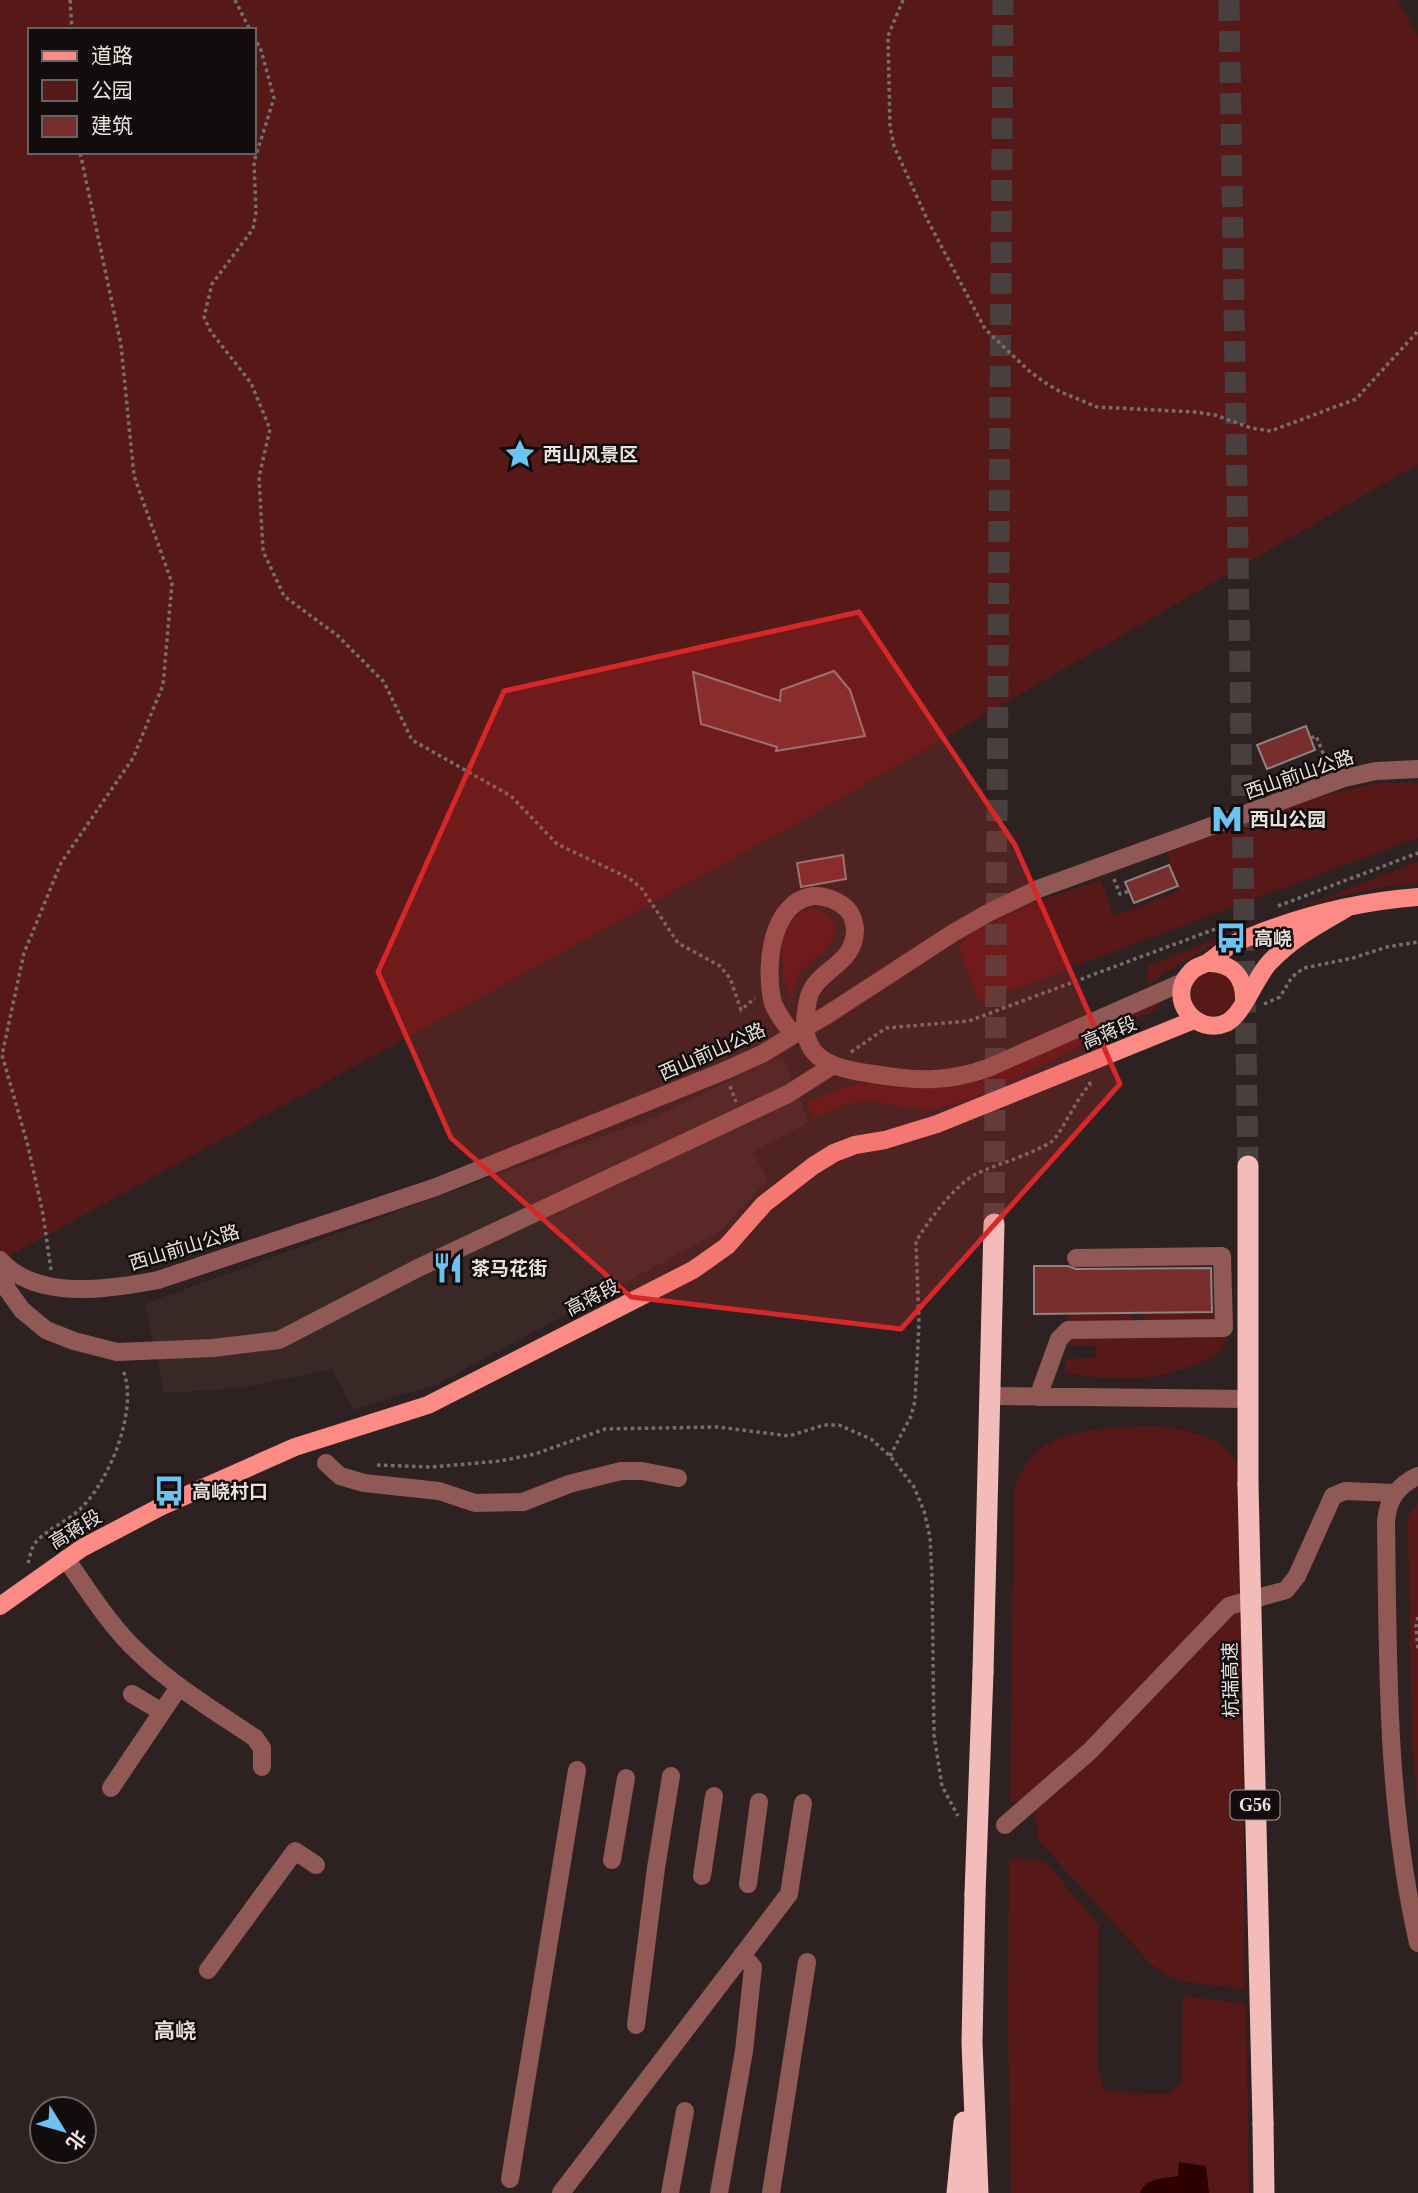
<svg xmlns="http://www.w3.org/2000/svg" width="1418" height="2193" font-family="'Times New Roman','Noto Sans SC',serif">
	<rect width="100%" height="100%" fill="#2d2221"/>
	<!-- built -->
	<path fill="#3a2827" d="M 782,1055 L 809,1122 L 753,1152 L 768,1180 L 719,1232 L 437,1384 L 354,1410 L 331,1369 L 241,1388 L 164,1393 L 145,1304 L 657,1116 Z"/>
	<!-- green -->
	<path fill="#571818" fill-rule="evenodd" d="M 0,0 L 1397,0 L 1418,35 L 1418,464 L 796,824 L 0,1261 ZM 30,30 L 254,30 L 254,152 L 30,152 Z
		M 1382,783 L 1418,783 L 1418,838 L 979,1002 L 958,946 L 974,931 L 1041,900 L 1101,880 L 1114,916 L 1179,891 L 1167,853 C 1237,827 1307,794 1382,783 Z
		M 1418,862 L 1418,883 C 1324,890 1225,932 1147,985 L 1149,965 Z
		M 812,908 C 821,910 831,913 834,923 C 841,947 808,959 798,976 C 794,982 793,990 792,997 L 789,998 C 781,967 772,918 812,908 Z
		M1191 994a22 22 0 1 1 44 0a22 22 0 1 1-44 0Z
		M 1160,998 L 1162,1003 L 1157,1009 C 1123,1025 1089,1041 1056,1058 C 1018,1076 980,1100 938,1108 C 911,1112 886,1100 859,1102 C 843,1104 828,1112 814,1118 L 806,1103 L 833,1091 L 857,1084 L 877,1083 L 928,1086 Z
		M 1219,1312 L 1219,1322 L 1144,1322 L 1143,1313 Z
		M 1131,1313 L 1131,1323 L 1069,1324 L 1068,1314 Z
		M 1227,1336 L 1222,1350 L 1215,1356 C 1157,1383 1127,1382 1065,1373 L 1065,1359 L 1096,1358 L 1095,1346 L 1067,1346 L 1067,1342 L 1073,1338 Z
		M 1153,1426 C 1185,1430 1228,1434 1240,1470 L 1245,1989 L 1186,1982 L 1167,1976 L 1150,1963 L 1038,1840 L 1035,1802 L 1010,1801 L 1014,1489 C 1018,1479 1022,1468 1029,1460 C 1055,1427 1115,1427 1153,1426 Z
		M 1418,1502 L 1418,1807 L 1412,1749 L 1408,1517 Z
		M 1009,1859 L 1045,1861 L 1099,1926 L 1097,2069 L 1105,2092 L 1169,2094 L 1181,2083 L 1183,1996 L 1246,2004 L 1249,2193 L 1011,2193 L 1008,2020 Z"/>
	<!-- water -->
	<path fill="#2d0001" d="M 1179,2162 L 1206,2166 L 1209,2193 L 1140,2193 C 1146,2177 1163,2179 1178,2176 Z"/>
	<!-- building -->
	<path fill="#772e2d" stroke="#918382" stroke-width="2" d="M 834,671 L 850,690 L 865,736 L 776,751 L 777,747 L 701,724 L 693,672 L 780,701 L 781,690 Z
		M 1306,726 L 1315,750 L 1267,769 L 1257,745 Z
		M 843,855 L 846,879 L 801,887 L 797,863 Z
		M 1169,865 L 1178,886 L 1134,903 L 1125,882 Z
		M 1034,1266 L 1068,1266 L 1076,1269 L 1211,1268 L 1212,1312 L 1034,1314 Z"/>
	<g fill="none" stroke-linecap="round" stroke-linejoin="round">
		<!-- highway-tunnel -->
		<path stroke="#493f3e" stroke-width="21" stroke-dasharray="21 10" stroke-linecap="butt" d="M 1229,0 L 1248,1166
			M 994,1224 L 1003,0"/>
		<!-- path -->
		<path stroke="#776e6d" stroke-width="3.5" stroke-dasharray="3.5 3.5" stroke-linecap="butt" d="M 70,0 L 72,30
			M 235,0 L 250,30
			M 903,0 L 888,36 L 890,127 L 894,146 L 927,219 L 985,329 L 1028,370 L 1044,382 L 1061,392 L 1097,407 L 1195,412 L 1215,415 L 1251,428 L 1271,431 L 1356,399 L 1418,331
			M 254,36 L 261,50 L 274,98 L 254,162 L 256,212 L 253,229 L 212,284 L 204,317 L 211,332 L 251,383 L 270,429 L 259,477 L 263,551 L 284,596 L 338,636 L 384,682 L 412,740 L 511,796 L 557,844 L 629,878 L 642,889 L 678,943 L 720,966 L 730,978 L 741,1010 L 755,998
			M 1311,738 L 1316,736 L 1328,765
			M 1114,879 L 1120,894 L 1129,891
			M 1278,906 L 1418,853
			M 1264,1004 L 1280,997 L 1292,977 L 1304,968 L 1353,958 L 1387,947 L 1418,942
			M 851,1052 L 886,1028 L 969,1021 L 1234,922
			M 730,1086 L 736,1102
			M 51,1270 L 43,1214 L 28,1146 L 2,1055 L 24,953 L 61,863 L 133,758 L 163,685 L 172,583 L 134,476 L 121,345 L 80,152
			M 890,1456 L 911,1416 L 915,1401 L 919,1323 L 916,1242 C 926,1223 956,1184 976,1174 C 997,1164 1033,1154 1051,1142 C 1061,1135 1076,1098 1090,1085 L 1089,1080
			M 377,1465 L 432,1467 L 500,1461 L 535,1454 L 605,1429 L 718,1427 L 789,1436 L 824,1425 L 839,1425 L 871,1439 L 890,1456 L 914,1487 L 924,1511 L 930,1537 L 932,1578 L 934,1735 L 942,1786 L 958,1816
			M 28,1563 C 30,1557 31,1548 35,1543 C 46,1530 66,1522 79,1510 C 109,1483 139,1409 123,1370
			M 1418,1617 L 1416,1627 L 1418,1649"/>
		<!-- minor -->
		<path stroke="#905956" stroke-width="18" d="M 827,1015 L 953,933 L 988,913 L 1038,889 L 1344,778 L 1376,771 L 1418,769
			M 793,1035 C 786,1024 774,1011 772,999 C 765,965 771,902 813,896 C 825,895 839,901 847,909 C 852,914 854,921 855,928 C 856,963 823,967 811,991 C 808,997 807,1006 806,1012 C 799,1061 834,1068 873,1074 C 916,1081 946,1083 988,1068 L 1183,982
			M 0,1260 L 7,1289 L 22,1310 L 46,1330 L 74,1341 L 117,1352 L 213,1348 L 279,1340 L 418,1268 L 788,1094 L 832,1066
			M 0,1260 C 5,1265 11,1271 17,1274 C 55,1298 117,1288 158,1280 L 436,1187 L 724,1071 L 762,1054 L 798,1032
			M 990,1396 L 1248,1399
			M 1038,1397 L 1059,1339 L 1068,1330 L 1224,1328 L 1222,1256 L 1076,1258
			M 326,1463 L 340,1476 L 364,1483 L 439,1491 L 475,1503 L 523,1502 L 569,1484 L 621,1471 L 642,1471 L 678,1478
			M 1418,1476 C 1398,1485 1388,1499 1386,1521 C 1388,1666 1386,1801 1418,1943
			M 66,1559 C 88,1590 110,1626 138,1652 C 173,1686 215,1711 255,1738 L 262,1748 L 262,1767
			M 132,1694 L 162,1712
			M 111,1788 L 179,1687
			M 1005,1825 L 1090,1751 L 1229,1606 L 1286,1590 L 1297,1576 L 1333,1496 L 1345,1491 L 1395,1493
			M 612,1860 L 626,1778
			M 702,1876 L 714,1796
			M 748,1884 L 759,1802
			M 208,1970 L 295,1851 L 316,1865
			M 636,2025 L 656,1868 L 671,1776
			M 510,2179 L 577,1770
			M 561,2193 L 789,1894 L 803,1803
			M 670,2193 L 685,2111
			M 719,2193 L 744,2051 L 753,1967 L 742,1955
			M 771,2193 L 807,1962"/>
		<!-- major -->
		<path stroke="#fc8b85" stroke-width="18" d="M 1347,908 C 1319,924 1291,939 1269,963 C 1255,978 1243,1015 1226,1023 C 1196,1036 1167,999 1189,974 C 1194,967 1200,966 1207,963 C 1216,958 1223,949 1233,944 C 1242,939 1253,936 1262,932 C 1312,913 1365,901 1418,897
			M 1207,963 C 1231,962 1245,976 1244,1001
			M 0,1606 L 82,1548 L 162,1506 L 295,1447 L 428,1405 L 693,1270 L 727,1246 L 764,1204 L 813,1166 L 834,1153 L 855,1145 L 885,1140 L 937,1124 L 1194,1020"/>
		<!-- highway -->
		<path stroke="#f4bcb8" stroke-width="21" d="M 1248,1485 L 1248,1166
			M 983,1672 L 994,1224
			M 975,1894 L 972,2043 L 978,2193
			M 1263,2124 L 1264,2193
			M 957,2193 L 964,2122"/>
		<!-- minor-bridge -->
		<path stroke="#905956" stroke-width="18" d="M 798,1032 L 827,1015"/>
		<!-- highway-bridge -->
		<path stroke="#f4bcb8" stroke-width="21" d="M 1248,1485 L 1263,2124
			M 975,1894 L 983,1672"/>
	</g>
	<!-- marked area -->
	<path fill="#d62828" fill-opacity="0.2" stroke="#d62828" stroke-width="5" stroke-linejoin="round" d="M 859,612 L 1015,845 L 1120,1084 L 901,1329 L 631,1297 L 451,1138 L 378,972 L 504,691 Z"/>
	<!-- icons -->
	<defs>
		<g id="sight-bare" transform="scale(2.415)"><path d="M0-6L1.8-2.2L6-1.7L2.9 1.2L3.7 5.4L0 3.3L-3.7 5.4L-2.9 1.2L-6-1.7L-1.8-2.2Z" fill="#6bc3f2" stroke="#120d0c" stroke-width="2.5" paint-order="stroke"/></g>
		<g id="metro-bare" transform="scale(2.415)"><path d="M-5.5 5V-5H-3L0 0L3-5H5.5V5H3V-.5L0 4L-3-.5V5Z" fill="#6bc3f2" stroke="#120d0c" stroke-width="2.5" paint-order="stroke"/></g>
		<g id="bus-bare" transform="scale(2.415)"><path d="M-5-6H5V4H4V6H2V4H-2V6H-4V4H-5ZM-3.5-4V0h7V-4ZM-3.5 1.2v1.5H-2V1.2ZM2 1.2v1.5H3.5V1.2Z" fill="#6bc3f2" stroke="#120d0c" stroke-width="2.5" paint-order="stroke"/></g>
		<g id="restaurant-bare" transform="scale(2.415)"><path d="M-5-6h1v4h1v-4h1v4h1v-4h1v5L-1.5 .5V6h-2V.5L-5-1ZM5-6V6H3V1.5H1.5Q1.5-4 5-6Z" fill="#6bc3f2" stroke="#120d0c" stroke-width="2.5" paint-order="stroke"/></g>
	</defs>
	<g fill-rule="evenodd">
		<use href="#sight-bare" x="520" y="454"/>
		<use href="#metro-bare" x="1227" y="819"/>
		<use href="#bus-bare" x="1231" y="938"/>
		<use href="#restaurant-bare" x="448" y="1268"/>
		<use href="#bus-bare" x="169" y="1491"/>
	</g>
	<g text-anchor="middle" stroke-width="5" stroke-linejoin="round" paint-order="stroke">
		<!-- shield labels -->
		<rect fill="#120d0c" stroke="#a8a1a0" stroke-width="2" x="1230.5" y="1790.5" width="49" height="29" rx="5"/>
		<g font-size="18" font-weight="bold" fill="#e8e1e0">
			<text x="1255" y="1811">G56</text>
		</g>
		<!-- poi labels -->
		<g font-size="19" font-weight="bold" fill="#e8e1e0" stroke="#120d0c" text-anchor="start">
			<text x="543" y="461">西山风景区</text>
			<text x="1250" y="826">西山公园</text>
			<text x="1254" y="945">高峣</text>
			<text x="471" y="1275">茶马花街</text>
			<text x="192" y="1498">高峣村口</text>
		</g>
		<!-- street labels -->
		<g font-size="19" fill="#e8e1e0" stroke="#120d0c">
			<text transform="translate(1299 774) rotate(-19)" y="7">西山前山公路</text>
			<text transform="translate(1109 1032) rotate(-22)" y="7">高蒋段</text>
			<text transform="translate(712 1051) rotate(-24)" y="7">西山前山公路</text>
			<text transform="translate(184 1247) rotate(-17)" y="7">西山前山公路</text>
			<text transform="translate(592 1297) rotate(-27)" y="7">高蒋段</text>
			<text transform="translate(75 1529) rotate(-31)" y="7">高蒋段</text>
			<text transform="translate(1230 1680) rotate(-91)" y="7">杭瑞高速</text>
		</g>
		<!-- neighbourhood labels -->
		<g font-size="21" font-weight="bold" fill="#e8e1e0" stroke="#120d0c">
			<text x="175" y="2038">高峣</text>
		</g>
	</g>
	<!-- legend -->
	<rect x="28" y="28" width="228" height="126" fill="#120d0c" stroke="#686261" stroke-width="2"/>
	<rect x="42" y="51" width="35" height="10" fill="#fc8b85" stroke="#686261" stroke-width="2"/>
	<text x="91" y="63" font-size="21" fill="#e8e1e0">道路</text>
	<rect x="42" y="80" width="35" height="21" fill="#571818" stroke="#686261" stroke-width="2"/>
	<text x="91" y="98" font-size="21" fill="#e8e1e0">公园</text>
	<rect x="42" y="116" width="35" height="21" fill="#772e2d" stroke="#686261" stroke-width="2"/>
	<text x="91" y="133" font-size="21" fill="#e8e1e0">建筑</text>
	<!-- north arrow -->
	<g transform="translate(63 2130) rotate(127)"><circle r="33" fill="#120d0c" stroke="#686261" stroke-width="2"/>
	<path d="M0-5L12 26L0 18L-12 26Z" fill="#6bc3f2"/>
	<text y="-10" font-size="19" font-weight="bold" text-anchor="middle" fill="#e8e1e0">北</text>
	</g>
</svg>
